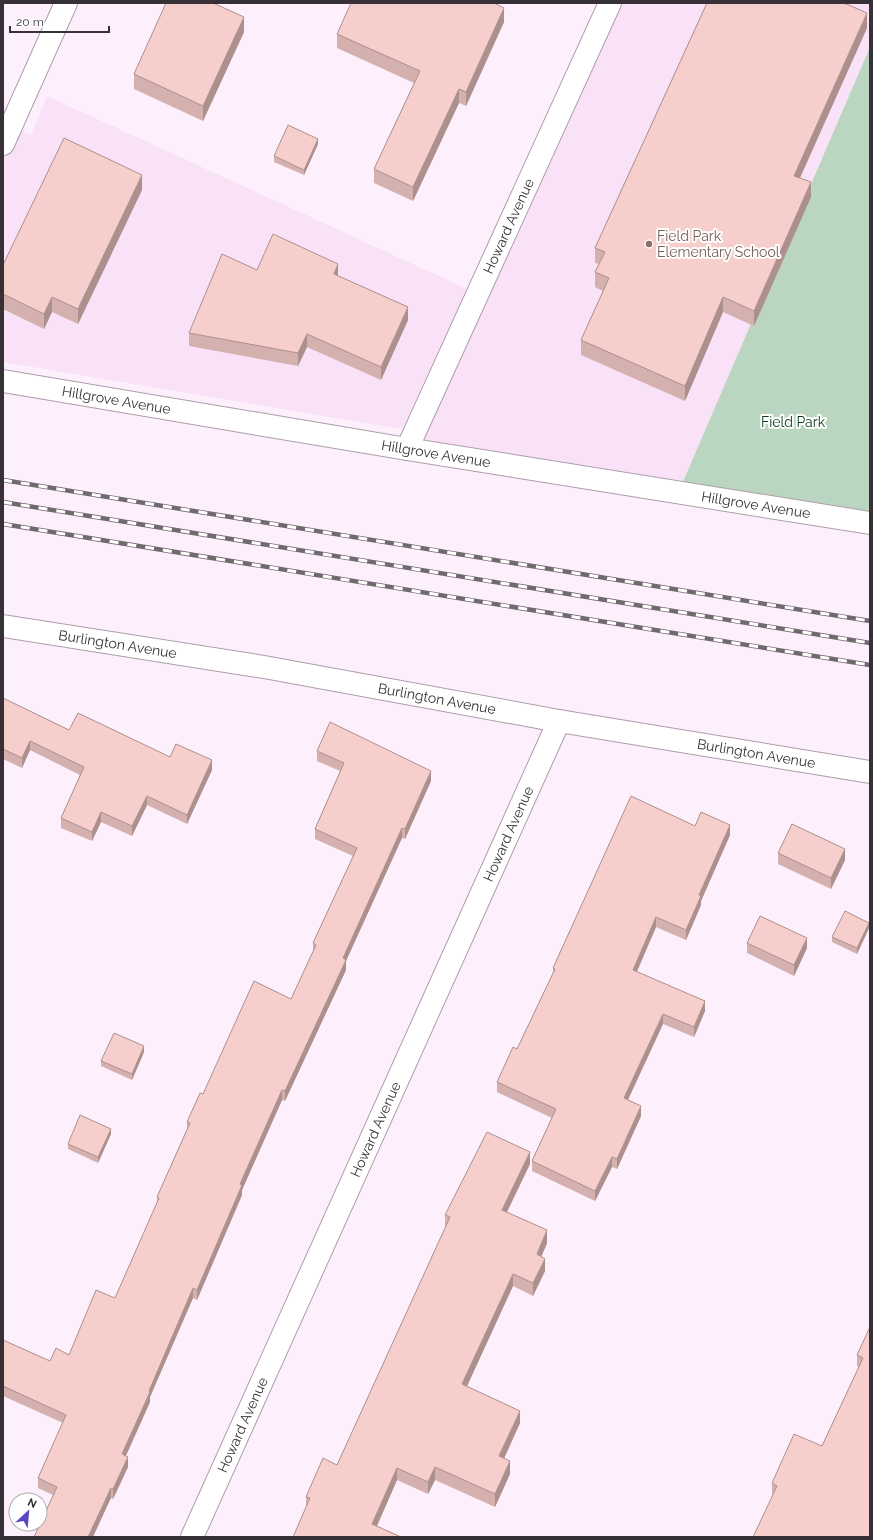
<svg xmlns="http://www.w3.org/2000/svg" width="873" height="1540" font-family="Raleway,sans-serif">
	<rect width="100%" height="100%" fill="#fdeffc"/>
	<!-- built -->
	<path fill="#f9e1f7" d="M 622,3 L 870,3 L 870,47 L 682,484 L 422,441 Z
		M 47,96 L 467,289 L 402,429 L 3,362 L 3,123 L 31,135 Z"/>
	<!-- green -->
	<path fill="#bbd6c0" d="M 870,47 L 870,512 L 682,484 Z"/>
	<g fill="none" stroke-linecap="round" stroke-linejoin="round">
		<!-- minor casing -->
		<g stroke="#ae9dac" stroke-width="24">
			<g id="minor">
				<path d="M 3,144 L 66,3"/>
				<path id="s1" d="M 3,381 L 407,449 L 870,523"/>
				<path id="s2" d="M 407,449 L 610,3"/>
				<path id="s3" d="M 3,626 L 264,667 L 559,721 L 870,772"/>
				<path id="s4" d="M 192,1537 L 559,721"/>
			</g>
		</g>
		<!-- minor -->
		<use href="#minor" stroke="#fff" stroke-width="22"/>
		<!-- rail casing -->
		<g stroke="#716870" stroke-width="4.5">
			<path id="rail" d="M 3,480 L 870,621
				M 3,502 L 870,643
				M 3,524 L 870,665"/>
		</g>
		<!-- rail -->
		<use href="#rail" stroke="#fff" stroke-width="3" stroke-dasharray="9" stroke-linecap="butt"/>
	</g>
	<!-- wall -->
	<path fill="#d4b1af" d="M 707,3 L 849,3 L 848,5 L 867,28 L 800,178 L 811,197 L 754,326 L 723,312 L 685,401 L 581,355 L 581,340 L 603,291 L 595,287 L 595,272 L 599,264 L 595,263 L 595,248 Z
		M 504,22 L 466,106 L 459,103 L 413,201 L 374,183 L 374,169 L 414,83 L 337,48 L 337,34 Z
		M 244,32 L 203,121 L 134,89 L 134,74 Z
		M 318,144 L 304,175 L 274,162 L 274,156 Z
		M 142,190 L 78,324 L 52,312 L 44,329 L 3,309 L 3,265 Z
		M 257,270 L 338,276 L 408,320 L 381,380 L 307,347 L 298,366 L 189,346 L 189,333 Z
		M 3,698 L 69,730 L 170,757 L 212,770 L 187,824 L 147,805 L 132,836 L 101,822 L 92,841 L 61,828 L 61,818 L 80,775 L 30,750 L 22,768 L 3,759 Z
		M 317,751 L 431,781 L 405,839 L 402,838 L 346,961 L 346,970 L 285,1101 L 282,1100 L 242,1190 L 242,1195 L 197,1300 L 193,1298 L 150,1397 L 150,1402 L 126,1456 L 128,1467 L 113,1499 L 111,1498 L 53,1495 L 38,1488 L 38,1478 L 63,1423 L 3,1396 L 3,1340 L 50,1361 L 69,1355 L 115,1298 L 157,1203 L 157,1197 L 187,1129 L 187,1122 L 203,1094 L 291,999 L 313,952 L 313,943 L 353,856 L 315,839 L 315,829 L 340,771 L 317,761 Z
		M 695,826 L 730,835 L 701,901 L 701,905 L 686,940 L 656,927 L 637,972 L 705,1011 L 694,1037 L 663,1024 L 628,1100 L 641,1116 L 617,1169 L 612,1167 L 595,1201 L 532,1171 L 532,1161 L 552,1118 L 497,1092 L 497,1082 L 517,1049 L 553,973 L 553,968 Z
		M 778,853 L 845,860 L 831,889 L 778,864 Z
		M 869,928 L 857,954 L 832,942 L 832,937 Z
		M 747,943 L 807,948 L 794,976 L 747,953 Z
		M 144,1052 L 132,1080 L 101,1066 L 101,1061 Z
		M 111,1134 L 98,1163 L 68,1149 L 68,1144 Z
		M 530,1164 L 507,1212 L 547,1243 L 541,1257 L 545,1271 L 533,1296 L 513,1286 L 467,1386 L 520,1423 L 504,1459 L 510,1474 L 495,1507 L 435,1480 L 428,1494 L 397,1480 L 377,1526 L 306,1506 L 306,1497 L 337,1465 L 446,1228 L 445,1227 L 445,1215 Z
		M 870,1327 L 870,1537 L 772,1494 L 772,1483 L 822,1446 L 859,1367 L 857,1366 L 857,1355 Z"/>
	<!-- shaded-wall -->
	<path fill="#ac908e" d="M 504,8 L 504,22 L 466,106 L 466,92 Z
		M 867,13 L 867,28 L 794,191 L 794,176 Z
		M 244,17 L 244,32 L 203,121 L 203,106 Z
		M 459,89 L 459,103 L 413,201 L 413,187 Z
		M 318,139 L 318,144 L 304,175 L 304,170 Z
		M 142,175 L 142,190 L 78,324 L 78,309 Z
		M 811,182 L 811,197 L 754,326 L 754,311 Z
		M 338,264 L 338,276 L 334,274 Z
		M 52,297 L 52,312 L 44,329 L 44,314 Z
		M 723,297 L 723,312 L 685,401 L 685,386 Z
		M 408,307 L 408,320 L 381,380 L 381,367 Z
		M 307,334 L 307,347 L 298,366 L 298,353 Z
		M 30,741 L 30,750 L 22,768 L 22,758 Z
		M 212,760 L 212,770 L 187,824 L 187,815 Z
		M 431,771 L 431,781 L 405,839 L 405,829 Z
		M 147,796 L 147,805 L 132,836 L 132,826 Z
		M 101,812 L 101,822 L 92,841 L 92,832 Z
		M 730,825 L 730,835 L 701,901 L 701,905 L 686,940 L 686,930 L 699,895 Z
		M 402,828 L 402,838 L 346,961 L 346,970 L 285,1101 L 285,1091 L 343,958 Z
		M 845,849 L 845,860 L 831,889 L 831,878 Z
		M 656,917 L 656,927 L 633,980 L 633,970 Z
		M 869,923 L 869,928 L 857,954 L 857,948 Z
		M 807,938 L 807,948 L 794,976 L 794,965 Z
		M 705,1001 L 705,1011 L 694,1037 L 694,1027 Z
		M 663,1014 L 663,1024 L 624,1108 L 624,1098 Z
		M 144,1046 L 144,1052 L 132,1080 L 132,1074 Z
		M 282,1090 L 282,1100 L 242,1190 L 242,1195 L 197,1300 L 197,1290 L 240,1184 Z
		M 641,1106 L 641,1116 L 617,1169 L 617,1159 Z
		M 111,1129 L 111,1134 L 98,1163 L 98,1157 Z
		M 530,1152 L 530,1164 L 502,1222 L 502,1210 Z
		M 612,1157 L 612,1167 L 595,1201 L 595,1191 Z
		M 547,1230 L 547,1243 L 537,1267 L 537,1254 Z
		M 545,1259 L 545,1271 L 533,1296 L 533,1283 Z
		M 513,1274 L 513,1286 L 462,1397 L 462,1384 Z
		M 193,1288 L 193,1298 L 150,1397 L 150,1402 L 122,1464 L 122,1454 Z
		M 520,1411 L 520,1423 L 499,1469 L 499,1456 Z
		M 128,1457 L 128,1467 L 113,1499 L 113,1489 Z
		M 510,1461 L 510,1474 L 495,1507 L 495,1494 Z
		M 435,1467 L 435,1480 L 428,1494 L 428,1482 Z
		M 397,1468 L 397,1480 L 372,1537 L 372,1524 Z
		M 111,1488 L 111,1498 L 93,1537 L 88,1537 Z"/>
	<!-- building -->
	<path fill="#f6cecb" stroke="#ac908e" d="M 166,3 L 213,3 L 244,17 L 203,106 L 134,74 Z
		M 351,3 L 494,3 L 504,8 L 466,92 L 459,89 L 413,187 L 374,169 L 420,71 L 337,34 Z
		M 707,3 L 844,3 L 867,13 L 794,176 L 811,182 L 754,311 L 723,297 L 685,386 L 581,340 L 609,278 L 595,272 L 605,252 L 595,248 Z
		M 288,125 L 318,139 L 304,170 L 274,156 Z
		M 64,138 L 142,175 L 78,309 L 52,297 L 44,314 L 3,294 L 3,265 Z
		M 273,234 L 338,264 L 334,274 L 408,307 L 381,367 L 307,334 L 298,353 L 189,333 L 222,254 L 257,270 Z
		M 3,698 L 69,730 L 78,713 L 170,757 L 176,744 L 212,760 L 187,815 L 147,796 L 132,826 L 101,812 L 92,832 L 61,818 L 84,767 L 30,741 L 22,758 L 3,749 Z
		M 330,722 L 431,771 L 405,829 L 402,828 L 343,958 L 346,960 L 285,1091 L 282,1090 L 240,1184 L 242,1185 L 197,1290 L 193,1288 L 149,1391 L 150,1392 L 122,1454 L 128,1457 L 113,1489 L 111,1488 L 88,1537 L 34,1537 L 57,1487 L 38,1478 L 66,1415 L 3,1386 L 3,1340 L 50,1361 L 56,1348 L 69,1355 L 96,1290 L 115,1298 L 159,1198 L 157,1197 L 190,1123 L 187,1122 L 200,1093 L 203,1094 L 254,981 L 291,999 L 316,945 L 313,943 L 357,848 L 315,829 L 344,763 L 317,751 Z
		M 631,796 L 695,826 L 701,812 L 730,825 L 699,895 L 701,896 L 686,930 L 656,917 L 633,970 L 705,1001 L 694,1027 L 663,1014 L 624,1098 L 641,1106 L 617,1159 L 612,1157 L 595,1191 L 532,1161 L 556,1109 L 497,1082 L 513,1047 L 517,1049 L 555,969 L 553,968 Z
		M 792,824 L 845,849 L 831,878 L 778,853 Z
		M 845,911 L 869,923 L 857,948 L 832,937 Z
		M 760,916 L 807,938 L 794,965 L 747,943 Z
		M 114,1033 L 144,1046 L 132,1074 L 101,1061 Z
		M 80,1115 L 111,1129 L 98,1157 L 68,1144 Z
		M 487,1132 L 530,1152 L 502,1210 L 547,1230 L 537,1254 L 545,1259 L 533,1283 L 513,1274 L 462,1384 L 520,1411 L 499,1456 L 510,1461 L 495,1494 L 435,1467 L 428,1482 L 397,1468 L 372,1524 L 401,1537 L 293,1537 L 310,1498 L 306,1497 L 323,1458 L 337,1465 L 450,1217 L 445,1215 Z
		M 870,1327 L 870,1537 L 753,1537 L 777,1486 L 772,1483 L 794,1434 L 822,1446 L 863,1358 L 857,1355 Z"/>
	<!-- markers -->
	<circle fill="#8d6e63" stroke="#fff" stroke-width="1.5" cx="649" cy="244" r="4"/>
	<g text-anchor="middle" stroke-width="4" stroke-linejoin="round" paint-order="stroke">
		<!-- street labels -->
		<g font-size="14" fill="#373036" stroke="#fff">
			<text dy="5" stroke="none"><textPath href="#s2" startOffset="245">Howard Avenue</textPath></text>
			<text dy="5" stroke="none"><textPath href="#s1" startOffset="115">Hillgrove Avenue</textPath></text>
			<text dy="5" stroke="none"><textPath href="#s1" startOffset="439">Hillgrove Avenue</textPath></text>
			<text dy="5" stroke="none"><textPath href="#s1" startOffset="763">Hillgrove Avenue</textPath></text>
			<text dy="5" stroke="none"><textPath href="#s3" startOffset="116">Burlington Avenue</textPath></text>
			<text dy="5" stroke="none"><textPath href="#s3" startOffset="440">Burlington Avenue</textPath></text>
			<text dy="5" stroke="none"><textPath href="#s3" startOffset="764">Burlington Avenue</textPath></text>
			<text dy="5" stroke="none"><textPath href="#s4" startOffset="771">Howard Avenue</textPath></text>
			<text dy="5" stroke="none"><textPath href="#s4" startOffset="447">Howard Avenue</textPath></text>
			<text dy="5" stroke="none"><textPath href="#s4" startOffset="123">Howard Avenue</textPath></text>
		</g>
		<!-- education labels -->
		<g font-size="14" fill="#785e54" stroke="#fff" text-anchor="start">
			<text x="657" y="241">Field Park<tspan x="657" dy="16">Elementary School</tspan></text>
		</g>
		<!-- park labels -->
		<g font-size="14" fill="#0a3b1b" stroke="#fff">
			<text x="793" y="427">Field Park</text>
		</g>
	</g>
	<!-- border -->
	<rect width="873" height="1540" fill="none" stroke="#373036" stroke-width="8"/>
	<!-- north arrow -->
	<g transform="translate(28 1512) rotate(26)"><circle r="19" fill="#ffffff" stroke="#afacaf"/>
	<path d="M0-3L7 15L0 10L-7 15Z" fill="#5849c1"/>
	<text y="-6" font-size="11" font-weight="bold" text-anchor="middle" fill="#373036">N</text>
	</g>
	<!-- scale -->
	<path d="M10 26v6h99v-6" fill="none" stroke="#373036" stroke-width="2"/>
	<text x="16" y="26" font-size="12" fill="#373036" stroke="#ffffff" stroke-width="3" paint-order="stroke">20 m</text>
</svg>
